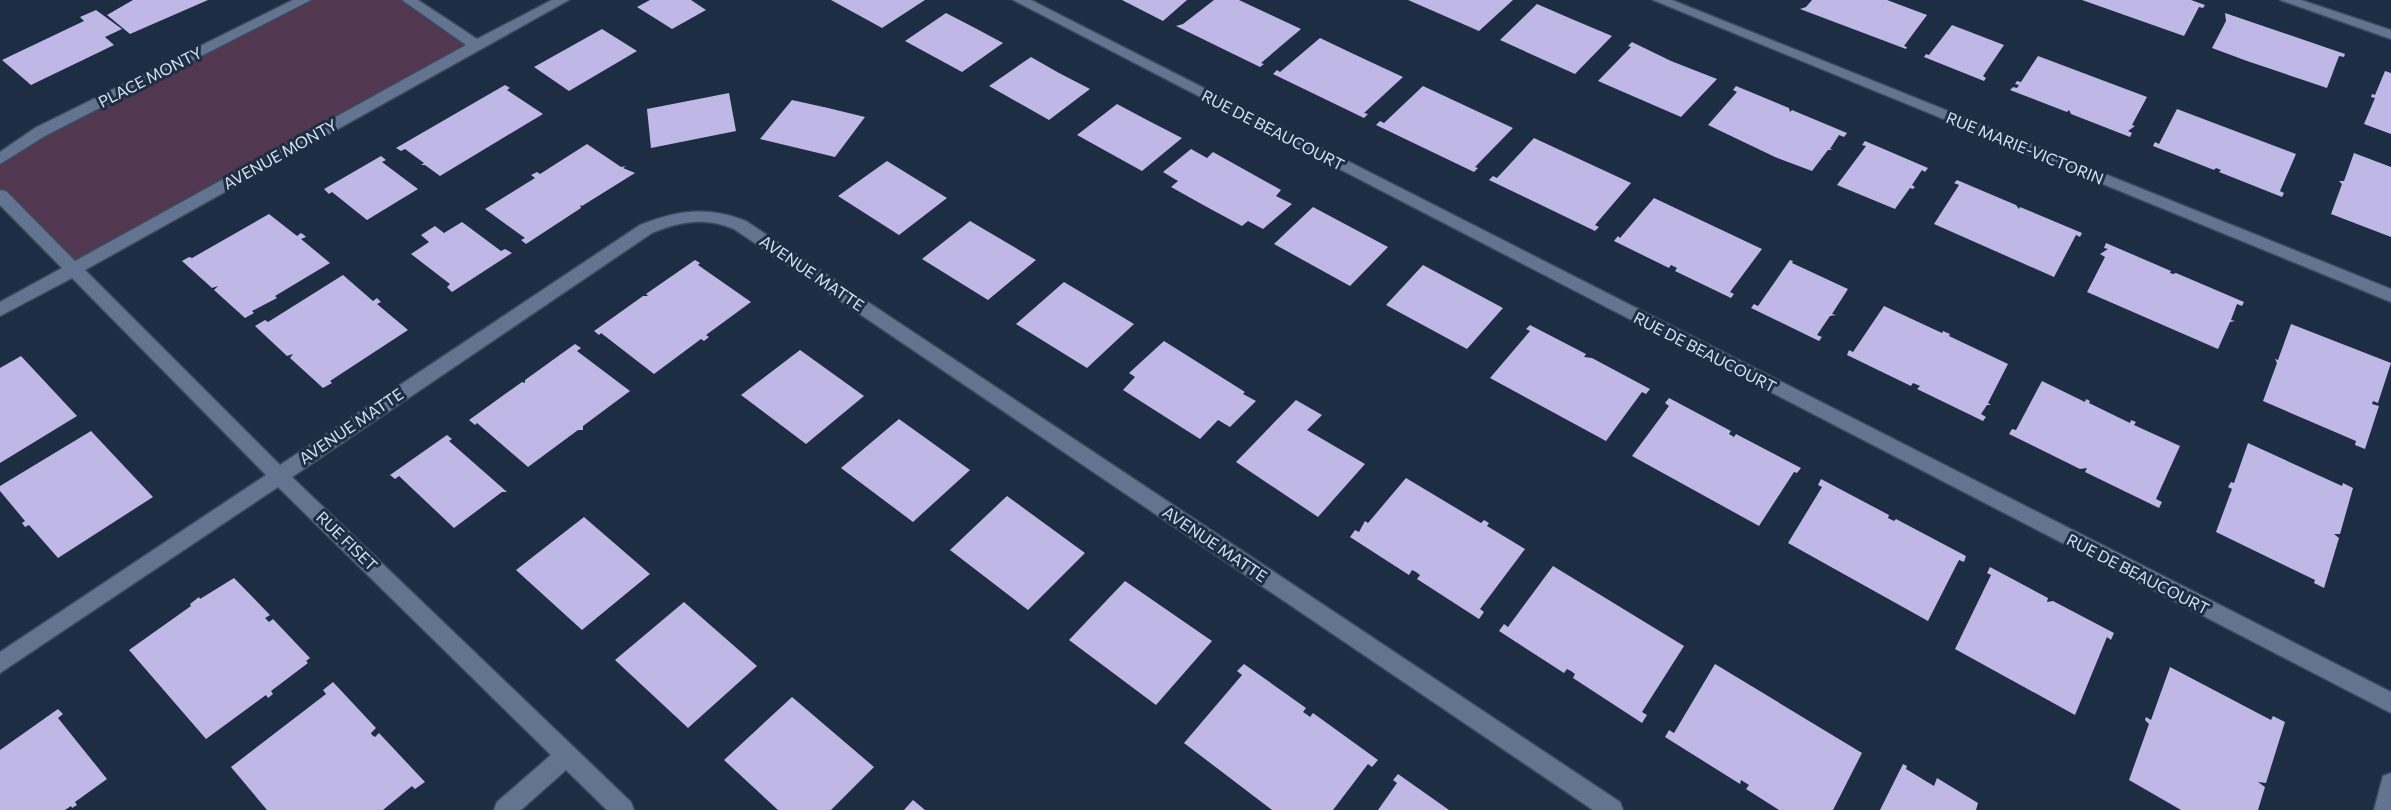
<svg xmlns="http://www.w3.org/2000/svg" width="2391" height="810" font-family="Commissioner,sans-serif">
	<rect width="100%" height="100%" fill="#1d2d44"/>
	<!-- green -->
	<path fill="#513850" d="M 304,0 L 409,0 L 476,45 L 75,269 L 0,195 L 0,160 Z"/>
	<!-- building -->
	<path fill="#bfb7e6" d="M 133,0 L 208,0 L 130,34 L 107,15 Z
		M 650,0 L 691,0 L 706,10 L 672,29 L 637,7 Z
		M 831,0 L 925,0 L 882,28 Z
		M 1122,0 L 1187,0 L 1163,21 Z
		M 1214,0 L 1239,0 L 1301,29 L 1261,63 L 1264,64 L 1260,67 L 1176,26 L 1183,24 Z
		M 1408,0 L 1513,0 L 1479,31 Z
		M 1812,0 L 1887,0 L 1927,15 L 1904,46 L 1907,47 L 1906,49 L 1800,9 L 1806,7 Z
		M 2082,0 L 2191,0 L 2205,5 L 2203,8 L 2199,7 L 2184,36 Z
		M 1537,4 L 1574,20 L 1612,36 L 1575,74 L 1500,40 Z
		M 96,10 L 122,29 L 105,37 L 114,45 L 31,85 L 2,60 L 84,21 L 80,17 Z
		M 946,13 L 975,28 L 1003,43 L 962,72 L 905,41 Z
		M 2225,13 L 2345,54 L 2344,57 L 2339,56 L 2327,88 L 2247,61 L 2212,48 L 2226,21 Z
		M 1952,25 L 2004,45 L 1983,76 L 1986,78 L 1984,81 L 1924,57 L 1926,54 L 1929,55 Z
		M 602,29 L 637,51 L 569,91 L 534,67 Z
		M 1320,38 L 1360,57 L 1403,77 L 1364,113 L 1368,114 L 1364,118 L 1273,74 L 1277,70 L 1280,72 Z
		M 1632,42 L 1671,61 L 1717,79 L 1681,117 L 1598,81 L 1631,47 L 1628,46 Z
		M 2038,56 L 2147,97 L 2132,125 L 2135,126 L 2128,131 L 2132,133 L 2130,137 L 2071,114 L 2069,110 L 2067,112 L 2010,90 L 2013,87 L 2017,88 L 2019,85 L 2015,84 L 2017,81 L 2021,82 Z
		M 1031,57 L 1059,73 L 1090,89 L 1049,120 L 989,86 Z
		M 2385,71 L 2391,73 L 2391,134 L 2364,124 L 2375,98 L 2371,97 L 2372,94 L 2375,95 Z
		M 505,85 L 510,88 L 507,90 L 543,114 L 440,176 L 425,165 L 421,165 L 424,163 L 405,149 L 401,151 L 396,148 Z
		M 1423,86 L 1513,128 L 1475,167 L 1478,168 L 1474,172 L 1376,125 L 1380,121 L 1384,123 Z
		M 1736,86 L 1789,108 L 1790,112 L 1792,110 L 1847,133 L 1844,137 L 1839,135 L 1830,149 L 1833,150 L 1828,150 L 1812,171 L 1775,157 L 1708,125 L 1737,92 L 1733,90 Z
		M 729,93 L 736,131 L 651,148 L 647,109 Z
		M 792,100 L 828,108 L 865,117 L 835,157 L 760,139 Z
		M 1117,104 L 1149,121 L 1182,138 L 1142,171 L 1077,135 Z
		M 2177,109 L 2296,154 L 2280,191 L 2284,193 L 2282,197 L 2219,172 L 2221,170 L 2216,168 L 2214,170 L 2153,146 L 2155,142 L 2159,144 Z
		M 1534,138 L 1631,183 L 1595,225 L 1599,227 L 1595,231 L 1489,180 L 1493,176 L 1497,178 Z
		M 1865,141 L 1928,168 L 1925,172 L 1922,170 L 1912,185 L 1915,187 L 1913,189 L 1910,188 L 1895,209 L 1837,185 L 1866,146 L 1862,145 Z
		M 587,144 L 621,167 L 626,166 L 623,168 L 635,173 L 582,206 L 580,205 L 581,208 L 526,244 L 521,240 L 525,238 L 485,209 L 535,178 L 531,175 L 537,172 L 540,174 Z
		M 1191,149 L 1207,158 L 1213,152 L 1281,190 L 1276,196 L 1292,204 L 1263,229 L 1248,221 L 1242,226 L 1205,206 L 1171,187 L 1178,181 L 1163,172 Z
		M 2354,153 L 2391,167 L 2391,237 L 2331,214 L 2342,184 L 2339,181 L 2344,181 Z
		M 381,156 L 386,160 L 382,162 L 418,189 L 367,220 L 332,192 L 329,194 L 324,189 Z
		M 887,161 L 947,198 L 899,235 L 838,196 Z
		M 1957,180 L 2016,205 L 2019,209 L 2020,207 L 2082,233 L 2080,237 L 2076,235 L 2054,277 L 1934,224 L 1959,185 L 1954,183 Z
		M 1654,198 L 1762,249 L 1730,292 L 1734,294 L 1731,298 L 1675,271 L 1677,268 L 1671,265 L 1669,268 L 1614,241 L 1618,236 L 1620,238 Z
		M 1313,207 L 1388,247 L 1350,286 L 1274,244 Z
		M 269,214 L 297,236 L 301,233 L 304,235 L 306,237 L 301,239 L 330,263 L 275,296 L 277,298 L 252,311 L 254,313 L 245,318 L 214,290 L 218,286 L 212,288 L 182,261 L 189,257 L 192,258 Z
		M 970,221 L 1036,260 L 988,300 L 922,259 Z
		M 462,222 L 501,251 L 505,249 L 512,253 L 452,292 L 447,287 L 450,284 L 411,254 L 429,242 L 421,235 L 435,226 L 444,233 Z
		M 2106,243 L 2171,271 L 2170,273 L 2173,274 L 2176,273 L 2244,302 L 2242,306 L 2237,304 L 2231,320 L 2235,321 L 2230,322 L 2218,349 L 2087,292 L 2105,257 L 2100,254 L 2108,249 L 2104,248 Z
		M 695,260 L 700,263 L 698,265 L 751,302 L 706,335 L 709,337 L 704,341 L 701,339 L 654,374 L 601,333 L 599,335 L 594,331 L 643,296 L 648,296 L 646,294 Z
		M 1790,260 L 1793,261 L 1792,263 L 1848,289 L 1832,314 L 1836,315 L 1830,316 L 1817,335 L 1822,337 L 1819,341 L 1751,308 L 1754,304 L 1758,306 Z
		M 1423,265 L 1503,308 L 1467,349 L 1386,305 Z
		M 343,275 L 373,301 L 377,298 L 381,302 L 377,304 L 408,330 L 330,381 L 332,383 L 323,388 L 290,358 L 293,354 L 287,356 L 255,326 L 265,320 L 268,322 Z
		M 1064,282 L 1134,324 L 1087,368 L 1016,324 Z
		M 1884,306 L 1942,333 L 1943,331 L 1950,334 L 1949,336 L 2008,364 L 1988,403 L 1991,405 L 1987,405 L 1981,414 L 1986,417 L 1983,421 L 1917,389 L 1920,386 L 1913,383 L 1911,386 L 1847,355 L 1849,350 L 1853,352 Z
		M 2291,324 L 2391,363 L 2378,403 L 2373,401 L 2372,404 L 2379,406 L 2365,449 L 2355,445 L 2356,441 L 2263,401 L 2277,363 L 2275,359 L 2278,360 Z
		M 1530,325 L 1586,354 L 1584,357 L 1592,358 L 1650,389 L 1646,394 L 1642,392 L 1606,441 L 1490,378 L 1530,331 L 1526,329 Z
		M 1164,341 L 1245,392 L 1243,394 L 1256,401 L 1230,427 L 1218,420 L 1200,439 L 1123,390 L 1135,377 L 1129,373 Z
		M 575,344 L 581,348 L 577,351 L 630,391 L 583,426 L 583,430 L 578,430 L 528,467 L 477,423 L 475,425 L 469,420 L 522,382 L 525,383 L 525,380 Z
		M 800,350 L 864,396 L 806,444 L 741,395 Z
		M 21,356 L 77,416 L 0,463 L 0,368 Z
		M 2042,381 L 2085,402 L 2086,399 L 2090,401 L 2089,403 L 2130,423 L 2131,420 L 2136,422 L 2134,425 L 2180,446 L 2156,499 L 2162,502 L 2159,508 L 2085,472 L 2087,468 L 2080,469 L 2009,434 L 2012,429 L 2016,430 Z
		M 1669,398 L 1731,431 L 1729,434 L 1734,437 L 1736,434 L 1801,468 L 1797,473 L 1794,472 L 1759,526 L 1632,456 L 1669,406 L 1665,403 Z
		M 1296,400 L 1322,415 L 1307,430 L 1365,464 L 1318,517 L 1236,462 Z
		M 899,419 L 970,470 L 913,522 L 841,468 Z
		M 91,431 L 153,497 L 58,558 L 29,525 L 25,527 L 22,523 L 25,521 L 0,491 L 0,486 Z
		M 447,435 L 452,439 L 449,441 L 507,492 L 502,492 L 454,528 L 399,476 L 395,479 L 390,475 Z
		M 2248,443 L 2342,486 L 2343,483 L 2353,488 L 2340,534 L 2334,534 L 2339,538 L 2324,588 L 2314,583 L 2315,580 L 2216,532 L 2232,489 L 2228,487 L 2231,482 L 2234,483 Z
		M 1406,478 L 1481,523 L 1484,520 L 1489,523 L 1487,526 L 1525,549 L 1480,609 L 1484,612 L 1479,619 L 1417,579 L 1420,575 L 1416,572 L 1412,570 L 1409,575 L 1350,537 L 1355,530 L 1359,532 L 1365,521 L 1368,523 Z
		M 1821,479 L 1889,515 L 1888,518 L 1894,521 L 1896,519 L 1966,556 L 1964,562 L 1959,560 L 1928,621 L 1788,543 L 1822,487 L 1818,485 Z
		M 1007,496 L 1085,553 L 1028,610 L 950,550 Z
		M 584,517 L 650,574 L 582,630 L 516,570 Z
		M 1553,566 L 1684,646 L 1642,712 L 1647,715 L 1642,723 L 1573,678 L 1575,674 L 1571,671 L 1567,669 L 1564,673 L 1499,631 L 1504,624 L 1508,627 Z
		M 1990,567 L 2048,598 L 2047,602 L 2053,601 L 2114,633 L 2111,640 L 2107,637 L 2075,715 L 1955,649 L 1991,575 L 1987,573 Z
		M 234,578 L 270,615 L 265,618 L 269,622 L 273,619 L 310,658 L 306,661 L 308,663 L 271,691 L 273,694 L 268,698 L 266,695 L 206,739 L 129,650 L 191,606 L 190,604 L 199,597 L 200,599 Z
		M 1125,581 L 1212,641 L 1156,705 L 1069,640 Z
		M 684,602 L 757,666 L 688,728 L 615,660 Z
		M 1244,664 L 1306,708 L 1303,712 L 1306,714 L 1310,717 L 1313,713 L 1378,760 L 1372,767 L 1368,764 L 1333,810 L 1272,810 L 1184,743 L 1242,675 L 1237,671 Z
		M 1715,664 L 1862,753 L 1833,810 L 1779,810 L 1746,789 L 1749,785 L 1741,780 L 1740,784 L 1665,737 L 1669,730 L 1674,733 Z
		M 2170,667 L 2271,720 L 2273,716 L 2285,722 L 2266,783 L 2258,782 L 2265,787 L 2258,810 L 2181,810 L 2129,780 L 2149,724 L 2145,720 L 2146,717 L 2151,720 Z
		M 333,682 L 376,728 L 371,733 L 372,735 L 375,737 L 379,733 L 425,782 L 415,789 L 412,786 L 383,810 L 267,810 L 231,767 L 326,694 L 323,690 Z
		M 792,697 L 874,767 L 831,810 L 778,810 L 724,760 Z
		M 58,709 L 63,714 L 58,718 L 107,779 L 75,802 L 77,805 L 72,808 L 71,806 L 65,810 L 0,810 L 0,750 Z
		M 1903,764 L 1907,766 L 1906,769 L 1934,786 L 1937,778 L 1978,803 L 1976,810 L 1880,810 Z
		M 1398,774 L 1449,810 L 1378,810 L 1397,783 L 1393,780 Z
		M 913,800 L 925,810 L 904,810 Z"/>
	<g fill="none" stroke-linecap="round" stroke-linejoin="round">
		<!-- street casing -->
		<g stroke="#3c495c" stroke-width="3">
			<path id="street" d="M 293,0 L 311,0 L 45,136 L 0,164 L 0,152 L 35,128 Z
				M 402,0 L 418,0 L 477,39 L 552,0 L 569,0 L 85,270 L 280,465 L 640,225 C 678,210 707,206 746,221 L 1620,802 L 1623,810 L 1593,810 L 734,229 C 705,217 681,221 652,233 L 292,477 L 631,802 L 634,810 L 607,810 L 566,770 L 521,810 L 494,810 L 497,802 L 551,755 L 278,487 L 0,673 L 0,652 L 266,475 L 72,278 L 0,316 L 0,302 L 62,268 L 0,205 L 0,190 L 6,191 L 75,261 L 466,45 Z
				M 1013,0 L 1031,0 L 2391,692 L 2391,713 Z
				M 1653,0 L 1672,0 L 2391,289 L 2391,302 Z
				M 2280,0 L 2301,0 L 2391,30 L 2391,39 Z
				M 2391,773 L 2391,810 L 2374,810 L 2383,776 Z"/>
		</g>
		<!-- street -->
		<use href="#street" fill="#62748f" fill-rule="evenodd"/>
	</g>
	<g text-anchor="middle" stroke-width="6" stroke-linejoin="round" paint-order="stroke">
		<!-- street labels -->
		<g font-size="16" fill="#d6e0ef" stroke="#1d2d44">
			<text transform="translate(150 77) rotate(-27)" y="6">PLACE MONTY</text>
			<text transform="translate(1273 130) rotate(27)" y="6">RUE DE BEAUCOURT</text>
			<text transform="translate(2025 148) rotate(22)" y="6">RUE MARIE-VICTORIN</text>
			<text transform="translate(280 154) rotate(-29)" y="6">AVENUE MONTY</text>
			<text transform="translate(812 273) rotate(34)" y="6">AVENUE MATTE</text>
			<text transform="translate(1705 352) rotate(27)" y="6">RUE DE BEAUCOURT</text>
			<text transform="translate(351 426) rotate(-34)" y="6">AVENUE MATTE</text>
			<text transform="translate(347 541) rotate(44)" y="6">RUE FISET</text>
			<text transform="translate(1215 544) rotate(34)" y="6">AVENUE MATTE</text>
			<text transform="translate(2138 574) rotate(27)" y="6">RUE DE BEAUCOURT</text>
		</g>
	</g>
</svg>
